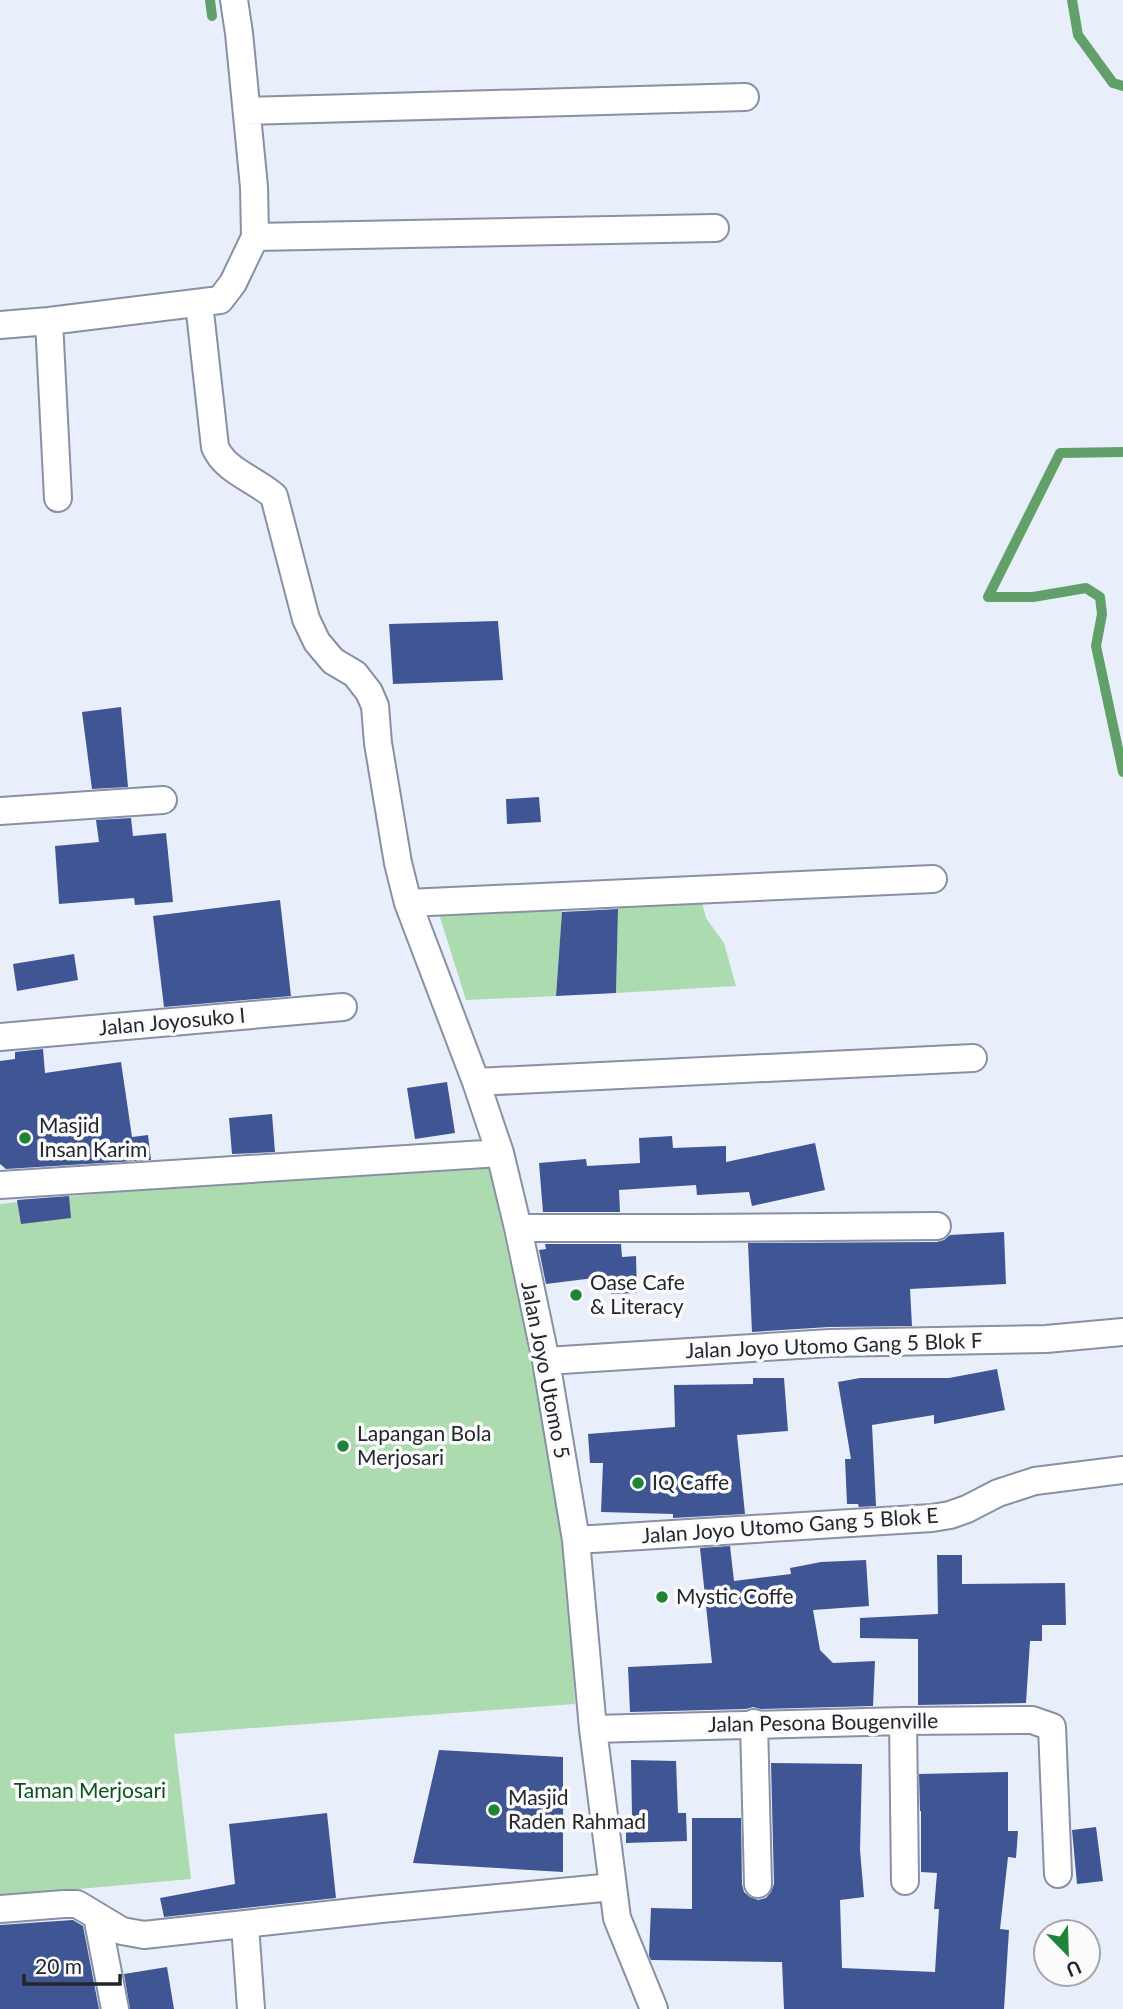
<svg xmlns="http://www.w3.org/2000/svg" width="1123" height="2009" font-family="Lato,sans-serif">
	<rect width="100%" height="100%" fill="#e9eefb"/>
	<!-- green -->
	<path fill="#acdbb0" d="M 701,898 L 706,918 L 724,943 L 736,986 L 616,993 L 618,903 Z
		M 563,902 L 556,996 L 466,1000 L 438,911 Z
		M 483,1165 L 489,1170 L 495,1193 C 517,1296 540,1398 556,1502 C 567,1569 571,1636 575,1704 L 174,1734 L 191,1879 L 0,1896 L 0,1204 L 140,1189 Z"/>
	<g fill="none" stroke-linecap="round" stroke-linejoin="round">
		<!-- stream -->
		<path stroke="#61a069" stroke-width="10" d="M 210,0 L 212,16
			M 1072,0 L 1078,35 L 1113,83 L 1123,86
			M 1123,452 L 1060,453 L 988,597 L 1033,597 L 1086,588 L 1100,597 L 1102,614 L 1096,646 L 1123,772"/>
	</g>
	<!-- building -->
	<path fill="#405593" d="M 498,621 L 503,680 L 393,684 L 389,624 Z
		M 121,707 L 128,787 L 92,789 L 82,712 Z
		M 539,797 L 541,822 L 507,824 L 506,799 Z
		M 131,818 L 133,836 L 166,833 L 173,902 L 135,905 L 134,898 L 59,904 L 55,846 L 99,842 L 96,820 Z
		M 280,900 L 291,996 L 164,1007 L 153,916 Z
		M 618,909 L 616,993 L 556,996 L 562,912 Z
		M 74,954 L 78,980 L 17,991 L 13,964 Z
		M 43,1049 L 45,1073 L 121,1062 L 132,1137 L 148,1135 L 151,1160 L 6,1169 L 0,1164 L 0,1061 L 15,1059 L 15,1052 Z
		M 447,1082 L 455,1133 L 415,1139 L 407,1088 Z
		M 272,1114 L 275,1152 L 232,1154 L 229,1118 Z
		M 672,1136 L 673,1148 L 726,1146 L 726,1162 L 815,1143 L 825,1190 L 752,1206 L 749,1192 L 697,1195 L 696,1185 L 619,1190 L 620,1212 L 543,1212 L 539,1163 L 586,1159 L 587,1166 L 640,1163 L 639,1138 Z
		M 69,1196 L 71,1218 L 21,1224 L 17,1200 Z
		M 1004,1232 L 1006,1284 L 910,1289 L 912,1326 L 829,1327 L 752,1332 L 748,1243 L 937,1242 L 944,1240 L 950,1235 Z
		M 545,1244 L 621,1244 L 622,1257 L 636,1256 L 637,1293 L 611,1294 L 610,1276 L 546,1284 L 539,1250 L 546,1249 Z
		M 997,1369 L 1005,1410 L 934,1424 L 934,1415 L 872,1425 L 876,1506 L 859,1507 L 858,1504 L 847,1504 L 845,1459 L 851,1459 L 838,1382 L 860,1378 L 949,1378 Z
		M 753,1378 L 784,1378 L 788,1431 L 737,1435 L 745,1514 L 673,1518 L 673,1514 L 601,1512 L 603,1463 L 590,1463 L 588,1434 L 675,1427 L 674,1385 L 753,1384 Z
		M 730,1546 L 734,1581 L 791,1574 L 790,1568 L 821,1562 L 866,1560 L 869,1606 L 813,1610 L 820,1650 L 833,1663 L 875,1661 L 873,1706 L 761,1709 L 753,1707 L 746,1709 L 630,1712 L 628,1667 L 712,1663 L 700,1548 Z
		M 937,1555 L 962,1555 L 962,1584 L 1065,1583 L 1066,1625 L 1042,1625 L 1042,1641 L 1030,1641 L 1026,1703 L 918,1705 L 918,1639 L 860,1638 L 860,1618 L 938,1614 Z
		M 439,1750 L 563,1757 L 563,1872 L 413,1863 Z
		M 631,1760 L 676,1761 L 678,1813 L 686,1813 L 687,1841 L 626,1843 L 626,1815 L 632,1815 Z
		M 771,1763 L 862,1764 L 860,1850 L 864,1897 L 840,1900 L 842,1968 L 935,1972 L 939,1909 L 934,1909 L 937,1873 L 921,1872 L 921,1811 L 920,1811 L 919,1774 L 1008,1772 L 1008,1831 L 1018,1831 L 1016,1858 L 1008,1857 L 1000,1929 L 1009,1930 L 1004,2009 L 784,2009 L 782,1962 L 651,1960 L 649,1956 L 651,1908 L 692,1909 L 692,1818 L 741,1818 L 742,1884 L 744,1892 L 750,1897 L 758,1900 L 766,1898 L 771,1892 L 774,1884 Z
		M 327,1813 L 336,1898 L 164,1917 L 160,1898 L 235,1884 L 229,1824 Z
		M 1096,1827 L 1103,1881 L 1077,1884 L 1072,1830 Z
		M 73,1920 L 83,1926 L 99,2009 L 0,2009 L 0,1925 Z
		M 167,1967 L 174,2009 L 130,2009 L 124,1974 Z"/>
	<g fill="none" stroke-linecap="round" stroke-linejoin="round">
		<!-- street casing -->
		<g stroke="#8890a4" stroke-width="30">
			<path id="street" d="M 248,111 L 745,97
				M 255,237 L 715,228
				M 199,303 L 215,447 C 225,471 255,479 274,496 L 306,619 L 317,642 L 333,661 L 355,674 L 369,692 L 375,706 L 378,743 L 398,863 L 408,903 L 476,1082 L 500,1153 L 518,1228 L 546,1361 L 576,1540 L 593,1729 L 617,1918 L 654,2009
				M 49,321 L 58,498
				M 0,325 L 49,321 L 220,300 L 233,283 L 255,237 L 254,187 L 239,33 L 234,0
				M 0,811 L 163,800
				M 408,903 L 933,879
				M 0,1037 L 343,1007
				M 476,1082 L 973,1058
				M 0,1185 L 500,1153
				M 518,1228 L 695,1228 L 937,1226
				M 546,1361 L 830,1343 L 1046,1339 L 1123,1332
				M 576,1540 L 932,1518 L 950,1515 L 967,1509 L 998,1493 L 1035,1481 L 1123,1470
				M 903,1721 L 905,1881
				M 754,1723 L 758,1884
				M 593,1729 L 903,1721 L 1032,1720 L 1052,1727 L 1058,1874
				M 0,1909 L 64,1904 L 77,1904 L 122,1931 L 144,1935 L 381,1909 L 613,1887
				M 97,1916 L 115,2009
				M 245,1925 L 251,2009"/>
		</g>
		<!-- street -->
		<use href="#street" stroke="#fff" stroke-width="26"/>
	</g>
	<!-- markers -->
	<g fill="#208438" stroke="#fbfbfb" stroke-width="2.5">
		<circle cx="25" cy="1138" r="7"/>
		<circle cx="576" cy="1295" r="7"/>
		<circle cx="343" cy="1446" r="7"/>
		<circle cx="638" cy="1483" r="7"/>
		<circle cx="662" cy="1597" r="7"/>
		<circle cx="494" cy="1810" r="7"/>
	</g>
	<g text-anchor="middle" stroke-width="7" stroke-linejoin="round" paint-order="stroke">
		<!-- street labels -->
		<g font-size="21" fill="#22262d" stroke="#fbfbfb">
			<text transform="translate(172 1022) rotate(-5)" y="7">Jalan Joyosuko I</text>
			<text transform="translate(834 1346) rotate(-2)" y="7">Jalan Joyo Utomo Gang 5 Blok F</text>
			<text transform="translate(545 1370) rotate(79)" y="7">Jalan Joyo Utomo 5</text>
			<text transform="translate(790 1526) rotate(-4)" y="7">Jalan Joyo Utomo Gang 5 Blok E</text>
			<text transform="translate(823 1723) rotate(-1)" y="7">Jalan Pesona Bougenville</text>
		</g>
		<!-- poi labels -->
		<g font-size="21" fill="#22262d" stroke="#fbfbfb" text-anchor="start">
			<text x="39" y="1133">Masjid<tspan x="39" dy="24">Insan Karim</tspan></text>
			<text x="590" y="1290">Oase Cafe<tspan x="590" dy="24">&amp; Literacy</tspan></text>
			<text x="357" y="1441">Lapangan Bola<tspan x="357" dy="24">Merjosari</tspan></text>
			<text x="652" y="1490">IQ Caffe</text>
			<text x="676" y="1604">Mystic Coffe</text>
			<text x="508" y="1805">Masjid<tspan x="508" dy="24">Raden Rahmad</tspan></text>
		</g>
		<!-- park labels -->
		<g font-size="21" fill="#0a531e" stroke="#fbfbfb">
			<text x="90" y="1798">Taman Merjosari</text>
		</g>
	</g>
	<!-- north arrow -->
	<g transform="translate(1067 1953) rotate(157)"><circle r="33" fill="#fbfbfb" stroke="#a4a6a9" stroke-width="2"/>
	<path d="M0-5L12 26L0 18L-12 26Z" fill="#208438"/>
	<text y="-10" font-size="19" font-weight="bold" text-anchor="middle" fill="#22262d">U</text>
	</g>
	<!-- scale -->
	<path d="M24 1974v10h96v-10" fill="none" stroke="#22262d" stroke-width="3.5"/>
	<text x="35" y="1974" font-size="21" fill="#22262d" stroke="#fbfbfb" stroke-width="5" paint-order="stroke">20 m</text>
</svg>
